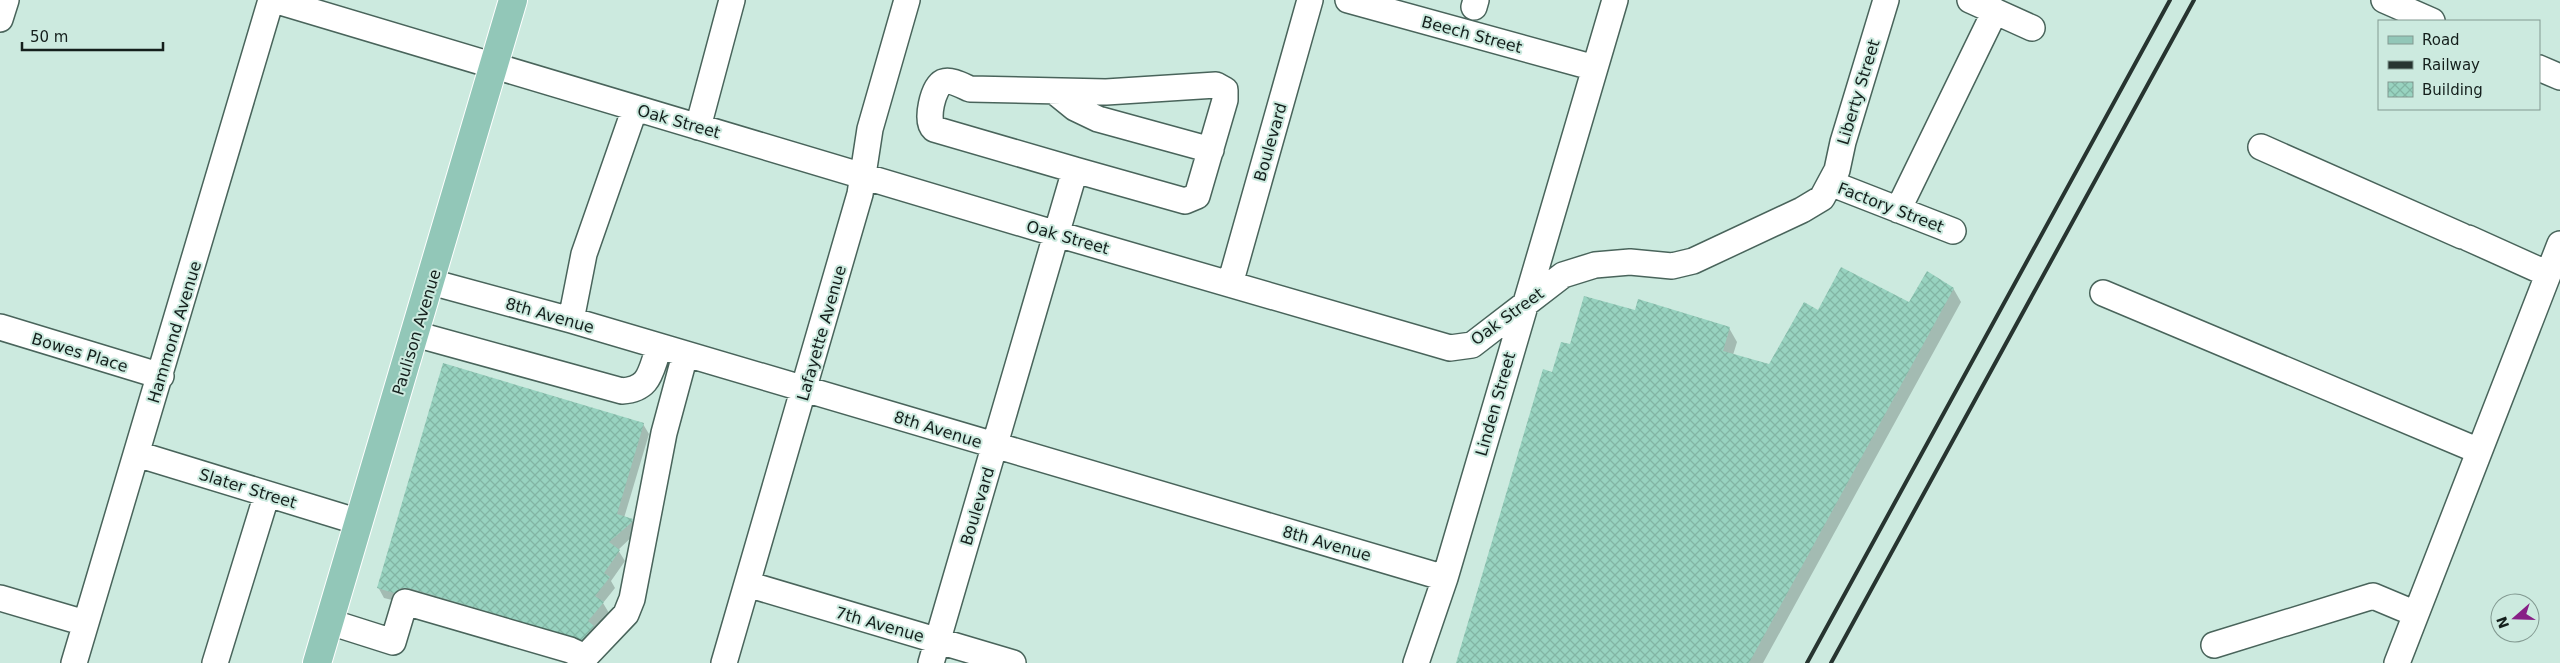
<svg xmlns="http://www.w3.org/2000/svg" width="2560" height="663" font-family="'DejaVu Sans',sans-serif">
	<defs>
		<pattern id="building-cross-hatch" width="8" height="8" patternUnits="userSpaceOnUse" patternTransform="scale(1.25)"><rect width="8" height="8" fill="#98d3c0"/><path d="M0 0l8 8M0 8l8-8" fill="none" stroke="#82b5a4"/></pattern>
	</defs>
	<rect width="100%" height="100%" fill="#cceadf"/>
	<!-- shadow -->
	<path fill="#0003" d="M 1953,288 L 1961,302 L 1763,663 L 1458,663 L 1553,373 L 1571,346 L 1636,312 L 1729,328 L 1737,342 L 1733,355 L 1770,365 L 1818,312 L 1909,304 Z
		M 643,424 L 649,434 L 624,518 L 632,520 L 637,532 L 618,550 L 625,561 L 611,581 L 615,588 L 603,603 L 609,613 L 595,630 L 588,649 L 384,598 L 378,587 Z"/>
	<!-- building -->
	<path fill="url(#building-cross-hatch)" d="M 1841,267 L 1909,302 L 1927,271 L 1954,288 L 1749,663 L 1456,663 L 1543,369 L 1552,372 L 1561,342 L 1570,344 L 1584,296 L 1635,310 L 1638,299 L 1730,327 L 1723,351 L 1769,364 L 1804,302 L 1818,310 Z
		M 443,363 L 644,423 L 617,514 L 633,519 L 632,522 L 609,542 L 620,550 L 604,573 L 610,577 L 595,596 L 604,602 L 588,621 L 594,626 L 582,640 L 409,588 L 401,588 L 394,593 L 377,588 Z"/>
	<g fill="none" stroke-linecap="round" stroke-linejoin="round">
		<!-- minor casing -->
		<g stroke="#49645b" stroke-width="28">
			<path id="minor" d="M 274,0 L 1057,234 L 1450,348 L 1472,345 L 1563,275 L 1595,265 L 1630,262 L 1672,266 L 1693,261 L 1802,210 L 1822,198 L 1837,170 L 1843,142 L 1886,0
				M 1348,0 L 1595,68
				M 1970,0 L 2032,28
				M 2384,0 L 2432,21
				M 1474,7 L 1476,0
				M 0,19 L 6,0
				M 2539,68 L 2560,77
				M 1054,91 L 1075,108 L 1098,119 L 1211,150
				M 698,127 L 732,0
				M 2261,147 L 2462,236
				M 1830,183 L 1953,231
				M 1898,210 L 1995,11
				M 2468,238 L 2548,274
				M 431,282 L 571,320 L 1445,578
				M 1230,284 L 1310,0
				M 2103,293 L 2479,451
				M 571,320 L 584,254 L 635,108
				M 0,327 L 161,376
				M 415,334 L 622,391 C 651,389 650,371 659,348
				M 137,454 L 359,522
				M 747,584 L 1013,663
				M 0,598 L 85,623
				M 330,622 L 393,642 L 405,602 L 570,650 L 583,656 L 587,655 L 626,614 L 632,599 L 664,433 L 685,355
				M 2214,645 L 2373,596 L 2416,614
				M 74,663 L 271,0
				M 215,663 L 267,494
				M 724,663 L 860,194 L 870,129 L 907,0
				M 931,663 L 1075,170 L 1185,201 L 1197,196 L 1225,100 L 1225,90 L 1216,85 L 1106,92 L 970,89 C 963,86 951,79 943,82 C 933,87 925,121 934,129 L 1075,170
				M 1416,663 L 1445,578 L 1615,0
				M 2397,663 L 2560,244"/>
		</g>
		<!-- major casing -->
		<g stroke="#fff" stroke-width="30">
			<path id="major" d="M 317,663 L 513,0"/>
		</g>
		<!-- minor -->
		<use href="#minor" stroke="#fff" stroke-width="25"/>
		<!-- major -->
		<use href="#major" stroke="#92c7b8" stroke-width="28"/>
		<!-- rail -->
		<path stroke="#273430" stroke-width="4" d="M 1807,663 L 2170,0
			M 1831,663 L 2194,0"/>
	</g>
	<g text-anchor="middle" stroke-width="4" stroke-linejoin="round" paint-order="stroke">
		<!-- street labels -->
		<g font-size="16" fill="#141f1c" stroke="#cceadf">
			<text transform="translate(1472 34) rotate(15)" y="6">Beech Street</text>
			<text transform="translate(1858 92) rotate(-73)" y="6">Liberty Street</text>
			<text transform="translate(679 121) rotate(16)" y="6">Oak Street</text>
			<text transform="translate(1270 142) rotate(-74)" y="6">Boulevard</text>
			<text transform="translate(1891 207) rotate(21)" y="6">Factory Street</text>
			<text transform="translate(1068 237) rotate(16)" y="6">Oak Street</text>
			<text transform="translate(550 315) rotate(16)" y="6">8th Avenue</text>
			<text transform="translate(1507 316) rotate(-36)" y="6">Oak Street</text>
			<text transform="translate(174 332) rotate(-73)" y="6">Hammond Avenue</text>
			<text transform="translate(416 332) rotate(-73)" y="6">Paulison Avenue</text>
			<text transform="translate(821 333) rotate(-74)" y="6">Lafayette Avenue</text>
			<text transform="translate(80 352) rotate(17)" y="6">Bowes Place</text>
			<text transform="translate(1495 404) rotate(-74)" y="6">Linden Street</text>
			<text transform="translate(938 429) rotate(17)" y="6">8th Avenue</text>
			<text transform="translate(248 488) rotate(17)" y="6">Slater Street</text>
			<text transform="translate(977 506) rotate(-73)" y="6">Boulevard</text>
			<text transform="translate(1327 543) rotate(16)" y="6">8th Avenue</text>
			<text transform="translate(880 624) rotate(16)" y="6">7th Avenue</text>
		</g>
	</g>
	<!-- legend -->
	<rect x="2378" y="20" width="162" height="90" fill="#cceadf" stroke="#829991"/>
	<rect x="2388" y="36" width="25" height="8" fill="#92c7b8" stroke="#829991"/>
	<text x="2422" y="45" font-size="15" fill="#141f1c">Road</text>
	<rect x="2388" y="61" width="25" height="8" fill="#273430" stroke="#829991"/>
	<text x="2422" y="70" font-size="15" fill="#141f1c">Railway</text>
	<rect x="2388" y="82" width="25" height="15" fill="url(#building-cross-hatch)" stroke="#829991"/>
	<text x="2422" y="95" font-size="15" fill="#141f1c">Building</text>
	<!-- north arrow -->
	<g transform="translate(2515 618) rotate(250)"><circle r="24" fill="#cceadf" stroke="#829991"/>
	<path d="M0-4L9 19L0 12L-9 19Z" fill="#871f86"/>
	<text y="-8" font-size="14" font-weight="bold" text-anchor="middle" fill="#141f1c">N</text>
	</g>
	<!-- scale -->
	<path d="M22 42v8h141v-8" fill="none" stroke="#141f1c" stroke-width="2.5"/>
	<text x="30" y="42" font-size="15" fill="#141f1c" stroke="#cceadf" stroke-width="4" paint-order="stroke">50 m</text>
</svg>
